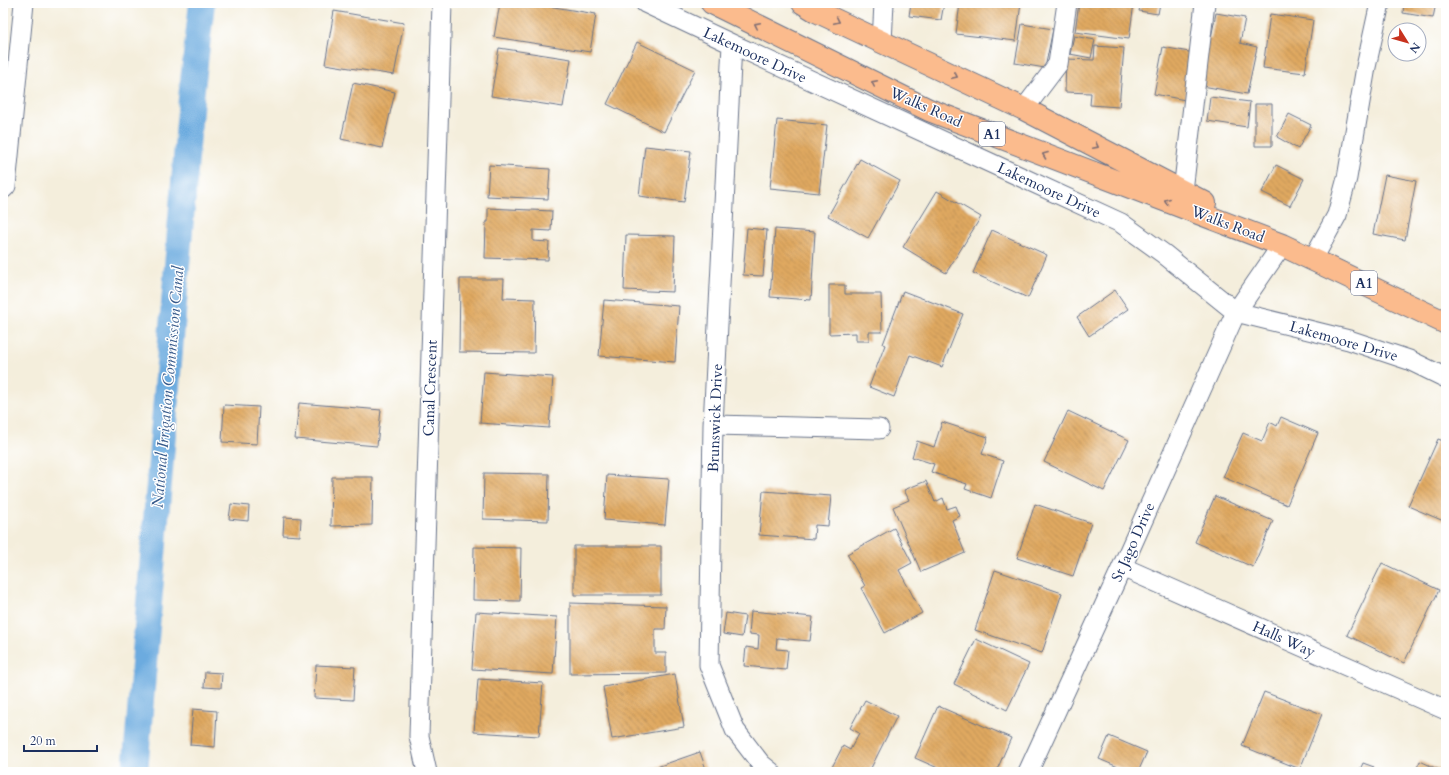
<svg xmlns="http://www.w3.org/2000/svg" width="1449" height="775" font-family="Cardo,serif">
	<defs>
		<pattern id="building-back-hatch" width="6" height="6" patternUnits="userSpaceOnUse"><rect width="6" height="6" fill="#e0a961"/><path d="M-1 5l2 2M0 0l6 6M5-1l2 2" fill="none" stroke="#b58a53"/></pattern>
	</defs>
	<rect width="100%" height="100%" fill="#fff"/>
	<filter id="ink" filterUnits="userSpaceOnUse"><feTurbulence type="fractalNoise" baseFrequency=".025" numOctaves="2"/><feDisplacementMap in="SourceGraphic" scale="8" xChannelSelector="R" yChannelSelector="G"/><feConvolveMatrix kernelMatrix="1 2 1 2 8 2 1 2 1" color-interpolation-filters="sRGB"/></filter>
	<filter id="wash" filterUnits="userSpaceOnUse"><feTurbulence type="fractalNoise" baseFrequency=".012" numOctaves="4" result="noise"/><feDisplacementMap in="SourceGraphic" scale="16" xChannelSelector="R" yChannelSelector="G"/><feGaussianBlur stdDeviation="0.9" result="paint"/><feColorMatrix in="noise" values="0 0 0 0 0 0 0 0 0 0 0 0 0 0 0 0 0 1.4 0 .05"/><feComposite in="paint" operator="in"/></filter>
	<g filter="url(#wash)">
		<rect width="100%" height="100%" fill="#f4eedc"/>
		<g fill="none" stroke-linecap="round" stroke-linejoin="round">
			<!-- canal -->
			<path stroke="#6cabdf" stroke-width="26" d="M 135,772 L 191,98 L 202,3"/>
		</g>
		<g id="blocks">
			<!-- building -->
			<path fill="url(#building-back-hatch)" d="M 500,3 L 530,3 L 596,14 L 590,52 L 494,37 Z
				M 911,3 L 944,3 L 941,20 L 909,16 Z
				M 960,3 L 1021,3 L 1016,41 L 956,34 Z
				M 1079,3 L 1134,3 L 1129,39 L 1075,32 Z
				M 1141,3 L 1160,3 L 1158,14 L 1139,11 Z
				M 1404,3 L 1436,3 L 1433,18 L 1403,13 Z
				M 334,11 L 404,23 L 394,75 L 325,64 Z
				M 1216,13 L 1245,18 L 1240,43 L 1257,47 L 1247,94 L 1197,85 L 1206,37 L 1211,38 Z
				M 1270,14 L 1313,20 L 1305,73 L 1263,68 Z
				M 1022,24 L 1053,29 L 1045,68 L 1015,63 Z
				M 1074,36 L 1095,40 L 1091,58 L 1070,54 Z
				M 637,42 L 695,70 L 664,132 L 607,104 Z
				M 1095,46 L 1124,48 L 1119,107 L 1090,105 L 1091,93 L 1065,92 L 1066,59 L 1094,60 Z
				M 1163,47 L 1194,53 L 1185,100 L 1154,94 Z
				M 499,48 L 571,59 L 563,107 L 491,96 Z
				M 353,83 L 395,92 L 382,148 L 341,139 Z
				M 1210,97 L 1250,102 L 1247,127 L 1207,121 Z
				M 1255,104 L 1272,104 L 1272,146 L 1255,146 Z
				M 1289,114 L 1311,125 L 1298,149 L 1277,137 Z
				M 777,120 L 827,125 L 819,193 L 770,188 Z
				M 645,146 L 691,151 L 684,202 L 639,196 Z
				M 860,159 L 900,181 L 868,238 L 828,216 Z
				M 489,165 L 550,169 L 548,199 L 487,196 Z
				M 1276,165 L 1304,179 L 1290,206 L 1262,192 Z
				M 1385,175 L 1416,181 L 1405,240 L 1373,234 Z
				M 937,191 L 981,217 L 946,273 L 903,247 Z
				M 488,208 L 552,211 L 551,231 L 533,230 L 533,241 L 549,242 L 548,260 L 485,258 L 486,222 L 488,222 Z
				M 747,228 L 767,230 L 763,276 L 743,275 Z
				M 775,229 L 815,232 L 811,300 L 770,297 Z
				M 992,230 L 1047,255 L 1028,298 L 973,273 Z
				M 626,235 L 675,236 L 673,292 L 624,290 Z
				M 460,279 L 504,279 L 503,298 L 535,299 L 534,353 L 459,352 Z
				M 829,285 L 845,285 L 845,294 L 881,294 L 882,332 L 869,332 L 869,341 L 856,341 L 856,333 L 829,334 Z
				M 1115,290 L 1128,309 L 1089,336 L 1077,317 Z
				M 903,291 L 963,314 L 942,367 L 910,355 L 894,397 L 869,387 L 885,345 L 883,344 Z
				M 604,300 L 679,306 L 675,362 L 599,356 Z
				M 484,372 L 553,377 L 549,428 L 480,423 Z
				M 299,403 L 381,410 L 377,446 L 295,439 Z
				M 224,405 L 259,407 L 257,444 L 222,442 Z
				M 1068,411 L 1129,440 L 1104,491 L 1044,462 Z
				M 1281,417 L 1318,433 L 1287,505 L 1223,477 L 1243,433 L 1262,441 L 1270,422 L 1277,426 Z
				M 942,422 L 988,437 L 982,454 L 1003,461 L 991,498 L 965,489 L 967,484 L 931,472 L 934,464 L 912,457 L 917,441 L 934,447 Z
				M 1438,439 L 1446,442 L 1446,522 L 1408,506 Z
				M 484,473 L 549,474 L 548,521 L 483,519 Z
				M 607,475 L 669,479 L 665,525 L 604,520 Z
				M 332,477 L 373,477 L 372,525 L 331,526 Z
				M 926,481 L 935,502 L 943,498 L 947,509 L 956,506 L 960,516 L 952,520 L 965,553 L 921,572 L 893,507 L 909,500 L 904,490 Z
				M 763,491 L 831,496 L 828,526 L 815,525 L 814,539 L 759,535 Z
				M 1215,496 L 1273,521 L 1253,567 L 1195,542 Z
				M 231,504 L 249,506 L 248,521 L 229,519 Z
				M 1035,504 L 1091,523 L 1073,576 L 1017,558 Z
				M 284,517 L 301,518 L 300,536 L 283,535 Z
				M 894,528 L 912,563 L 899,570 L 922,613 L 885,633 L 861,588 L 865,586 L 847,554 Z
				M 574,546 L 661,546 L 661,595 L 574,595 Z
				M 474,547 L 521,548 L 520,601 L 473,600 Z
				M 1382,563 L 1439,590 L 1404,663 L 1347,635 Z
				M 995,570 L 1062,593 L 1042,653 L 975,630 Z
				M 570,603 L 666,606 L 665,629 L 655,629 L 655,653 L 666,653 L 666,673 L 570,674 Z
				M 751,611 L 813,617 L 810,641 L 777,638 L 776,649 L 788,650 L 786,670 L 744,666 L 746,647 L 758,649 L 759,635 L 749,634 Z
				M 476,612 L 557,617 L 553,674 L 472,669 Z
				M 726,613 L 745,616 L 742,637 L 723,634 Z
				M 976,639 L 1029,664 L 1007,710 L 954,684 Z
				M 316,665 L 355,667 L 353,700 L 314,698 Z
				M 205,672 L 222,673 L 221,688 L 204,687 Z
				M 675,674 L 684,727 L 612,739 L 603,687 Z
				M 478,679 L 543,683 L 539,736 L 474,732 Z
				M 1264,692 L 1322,714 L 1300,769 L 1242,746 Z
				M 865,700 L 897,716 L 869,772 L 837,772 L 831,769 L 843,746 L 850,750 L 859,733 L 850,728 Z
				M 938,706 L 1011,738 L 996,772 L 947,772 L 915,758 Z
				M 193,709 L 217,711 L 215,747 L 190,745 Z
				M 1109,736 L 1147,752 L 1138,772 L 1130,772 L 1099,759 Z
				M 700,752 L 707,772 L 652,772 L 651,769 Z
				M 1420,761 L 1444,772 L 1415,772 Z
				M 1363,763 L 1374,767 L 1372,772 L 1359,772 Z"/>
		</g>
	</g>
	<g filter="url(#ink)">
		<use href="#blocks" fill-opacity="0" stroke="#67728a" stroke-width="1"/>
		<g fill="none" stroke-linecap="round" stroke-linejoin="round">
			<!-- street casing -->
			<g stroke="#67728a" stroke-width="21">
				<path id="street" d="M 645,3 L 732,44 L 1121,223 L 1164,254 L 1236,312 L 1349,340 L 1409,360 L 1446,378
					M 882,42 L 884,3
					M 732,44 L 713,425 L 709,665 L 735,730 L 761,764 L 771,772
					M 1024,109 L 1058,64 L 1067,3
					M 3,189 L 6,186 L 24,3
					M 1183,191 L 1205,3
					M 1313,259 L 1337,215 L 1347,178 L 1366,67 L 1380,3
					M 713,425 L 879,429
					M 1122,567 L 1446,710
					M 427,772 L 419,736 L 442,3
					M 1028,772 L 1122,567 L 1236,312 L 1282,245"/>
			</g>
			<!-- primary casing -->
			<g stroke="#67728a" stroke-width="24">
				<path id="primary" d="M 712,3 L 929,110 L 1282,245 L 1446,323
					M 803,3 L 816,11 L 1024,109 L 1205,203"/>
			</g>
			<!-- street -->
			<use href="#street" stroke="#fff" stroke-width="19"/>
			<!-- primary -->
			<use href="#primary" stroke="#fbbb8d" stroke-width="22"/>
		</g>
		<!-- one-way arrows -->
		<defs><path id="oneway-chevron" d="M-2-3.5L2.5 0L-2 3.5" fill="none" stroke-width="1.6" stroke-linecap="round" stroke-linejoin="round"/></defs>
		<g stroke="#806e73">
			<use href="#oneway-chevron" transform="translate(837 21) rotate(25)"/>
			<use href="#oneway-chevron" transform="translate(757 25) rotate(-154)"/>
			<use href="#oneway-chevron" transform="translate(955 76) rotate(25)"/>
			<use href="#oneway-chevron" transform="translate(874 83) rotate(-154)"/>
			<use href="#oneway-chevron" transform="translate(1096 146) rotate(27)"/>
			<use href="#oneway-chevron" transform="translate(1045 155) rotate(-159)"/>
			<use href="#oneway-chevron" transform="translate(1167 201) rotate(-159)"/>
		</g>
	</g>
	<g text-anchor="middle" stroke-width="3" stroke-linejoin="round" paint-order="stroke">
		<!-- shield labels -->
		<g fill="#fff" stroke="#5f6d8e" stroke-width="1">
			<rect x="979" y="122" width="26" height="24" rx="3"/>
			<rect x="1351" y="271" width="26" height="24" rx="3"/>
		</g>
		<g font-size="14" font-weight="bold" fill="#1b2f5e">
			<text x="992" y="139">A1</text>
			<text x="1364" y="288">A1</text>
		</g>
		<!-- street labels -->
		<g font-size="15" fill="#1b2f5e" stroke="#fff">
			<text transform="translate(755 55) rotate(25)" y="5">Lakemoore Drive</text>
			<text transform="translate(926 107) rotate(24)" y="5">Walks Road</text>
			<text transform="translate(1049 190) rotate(25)" y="5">Lakemoore Drive</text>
			<text transform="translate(1228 224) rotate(21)" y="5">Walks Road</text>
			<text transform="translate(1344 341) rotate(16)" y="5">Lakemoore Drive</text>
			<text transform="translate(430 388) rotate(-88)" y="5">Canal Crescent</text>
			<text transform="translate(715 418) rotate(-88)" y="5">Brunswick Drive</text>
			<text transform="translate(1133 542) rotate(-66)" y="5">St Jago Drive</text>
			<text transform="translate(1284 639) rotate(24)" y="5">Halls Way</text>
		</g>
		<!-- water labels -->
		<g font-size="16" font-style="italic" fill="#375a8b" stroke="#fff">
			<text transform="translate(167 387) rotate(-85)" y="6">National Irrigation Commission Canal</text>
		</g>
	</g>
	<!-- margin -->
	<rect width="1449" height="775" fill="none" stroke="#fff" stroke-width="16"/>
	<!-- north arrow -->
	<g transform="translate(1407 42) rotate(127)"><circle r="19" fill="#ffffff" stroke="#a4acbf"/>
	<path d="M0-3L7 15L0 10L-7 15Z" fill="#c8321e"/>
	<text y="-6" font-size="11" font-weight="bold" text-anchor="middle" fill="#1b2f5e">N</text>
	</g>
	<!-- scale -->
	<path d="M24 745v6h73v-6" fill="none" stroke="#1b2f5e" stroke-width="2"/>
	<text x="30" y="745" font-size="12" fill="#1b2f5e" stroke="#ffffff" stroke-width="3" paint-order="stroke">20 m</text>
</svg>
